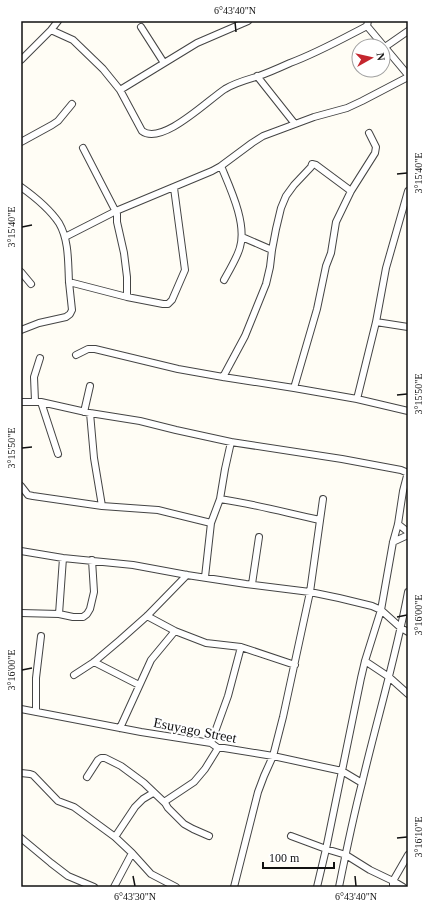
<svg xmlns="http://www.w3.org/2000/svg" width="429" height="908" font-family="Georgia,serif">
	<rect width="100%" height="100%" fill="#fffdf5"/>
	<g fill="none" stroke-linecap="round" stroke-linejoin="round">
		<!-- minor casing -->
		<g stroke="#444" stroke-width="8">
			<path id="minor" d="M 367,26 L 408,75
				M 141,27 L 164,63
				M 51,30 L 73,40 L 103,69 L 120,90 L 142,131 C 162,146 208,100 225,89 C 235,83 246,80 256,77 C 268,73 279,68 290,63 C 317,53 342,39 367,26 L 368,21
				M 385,47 L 408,31
				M 21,60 L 51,30 L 58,21
				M 257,76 L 295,124
				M 120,90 L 197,43 L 248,21
				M 21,142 L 52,125 L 58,121 L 72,104
				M 83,148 L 117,214 L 117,222 L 124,253 L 127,277 L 127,297
				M 221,166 C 230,188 247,223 240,247 C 238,256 229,271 224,280
				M 21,187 C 35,197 49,208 59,223 C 69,240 68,262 69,282 C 70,291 71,300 72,310 L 70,314 L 66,317 L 39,323 L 21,330
				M 65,237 L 116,211 L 212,171 L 221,166 L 252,143 L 263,136 L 314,117 L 347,108 L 362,101 L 408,77
				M 242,237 L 272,250
				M 21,272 L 31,284
				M 69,282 L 127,297 L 163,304 L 168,304 L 172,300 L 185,270 L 174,188
				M 376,322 L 408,327
				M 76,355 L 88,349 L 95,349 L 178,369 L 223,377 L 294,388 L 357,399 L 408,411
				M 223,377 L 245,336 L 266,284 L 270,267 L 272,250 L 276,229 L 281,208 L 286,196 L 294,185 L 311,167 L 312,164 L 316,165 L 351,191
				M 294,388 L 317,309 L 326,266 L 331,253 L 336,222 L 351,191 L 375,153 L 376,147 L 369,133
				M 357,399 L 376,322 L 386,268 L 408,191
				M 35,401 L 34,377 L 40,358
				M 21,402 L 41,402 L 90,413 L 140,421 L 176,430 L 231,442 L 342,459 L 401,470 L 408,473
				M 41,402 L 58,454
				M 84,412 L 90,386
				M 90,413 L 94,458 L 102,506
				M 21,486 L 28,495 L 33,496 L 102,506 L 158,510 L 211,523
				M 220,499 C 254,504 287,513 320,520
				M 398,524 L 408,532
				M 393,542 L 408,535
				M 21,551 L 63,558 L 133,565 L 187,575 L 246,584 L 310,592 L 339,598 L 372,606 L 381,610 L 401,628 L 408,632
				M 205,577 L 211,523 L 220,499 L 225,469 L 231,442
				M 252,584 L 259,537
				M 21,613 L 59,614 L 73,617 L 83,617 L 87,614 L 90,609 L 94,592 L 92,560
				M 59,614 L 63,558
				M 147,616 L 175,631 L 206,643 L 241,647 L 295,665
				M 365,661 L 389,677 L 408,694
				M 94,662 L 139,685
				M 74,675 L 94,662 L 120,640 L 147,616 L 187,575
				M 21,709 L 141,732 L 211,743 L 218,748 L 224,748 L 273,756 L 342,771 L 362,783
				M 36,712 L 36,678 L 41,636
				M 120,728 L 151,660 L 175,631
				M 211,743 L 228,696 L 241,647
				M 21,773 L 30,774 L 33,775 L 58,801 L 74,807 L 115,837 L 132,853 L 151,874 L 176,887
				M 87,777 L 98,760 L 101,758 L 105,758 L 121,766 L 144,783 L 165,803 L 168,808 L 184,824 L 193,829 L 209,836
				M 164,802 L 194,782 L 205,769 L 218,748
				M 291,836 L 326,849 L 346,855 L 370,870 L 393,881 L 403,887
				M 115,837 L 135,807 L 143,799 L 153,793
				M 21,838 L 51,863 L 68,876 L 94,887
				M 114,887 L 132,853
				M 234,887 L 258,792 L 264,776 L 273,756 L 283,717 L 310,592 L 323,499
				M 317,887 L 326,849 L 361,678 L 365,661 L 381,610 L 393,542 L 398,524 L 403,491 L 408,472
				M 339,887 C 346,852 353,818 362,783 C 377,719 396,657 408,592
				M 393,887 L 393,881 L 408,855"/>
		</g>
		<!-- minor -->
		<use href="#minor" stroke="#fff" stroke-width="6"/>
	</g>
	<!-- ticks -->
	<path fill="none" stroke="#111" stroke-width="1.5" d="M 235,22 L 236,32M 397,174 L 407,173M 22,227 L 32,225M 397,395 L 407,394M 22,448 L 32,447M 397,617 L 407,615M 22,670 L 32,668M 397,838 L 407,837M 133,876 L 135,886M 355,876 L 356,886"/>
	<g text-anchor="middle" stroke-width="4" stroke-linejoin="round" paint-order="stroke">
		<!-- street labels -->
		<g font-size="14" fill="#111" stroke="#fff">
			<text transform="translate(195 730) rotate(11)" y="5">Esuyago Street</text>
		</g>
	</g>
	<!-- border -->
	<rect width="429" height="908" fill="none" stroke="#ffffff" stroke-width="44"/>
	<!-- north arrow -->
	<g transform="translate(371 58) rotate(82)"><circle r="19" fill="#ffffff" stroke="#a0a0a0"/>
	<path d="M0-3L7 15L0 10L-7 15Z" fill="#c4262e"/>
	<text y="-6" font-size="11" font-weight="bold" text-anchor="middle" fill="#111111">N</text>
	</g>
	<!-- scale -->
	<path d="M263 862v6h71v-6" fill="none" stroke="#111111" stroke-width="2"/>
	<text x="269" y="862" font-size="12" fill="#111111" stroke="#ffffff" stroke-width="3" paint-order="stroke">100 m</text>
	<rect x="22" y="22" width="385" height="864" fill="none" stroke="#111" stroke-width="1.5"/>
	<g font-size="10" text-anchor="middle" fill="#111">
		<text x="235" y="14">6°43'40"N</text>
		<text transform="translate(418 173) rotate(-90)" y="4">3°15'40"E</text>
		<text transform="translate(11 227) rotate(-90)" y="4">3°15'40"E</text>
		<text transform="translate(418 394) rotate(-90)" y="4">3°15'50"E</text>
		<text transform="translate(11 448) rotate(-90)" y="4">3°15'50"E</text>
		<text transform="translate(418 615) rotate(-90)" y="4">3°16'00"E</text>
		<text transform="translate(11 670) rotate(-90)" y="4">3°16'00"E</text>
		<text transform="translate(418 837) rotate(-90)" y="4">3°16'10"E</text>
		<text x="135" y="900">6°43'30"N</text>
		<text x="356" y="900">6°43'40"N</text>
	</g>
</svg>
